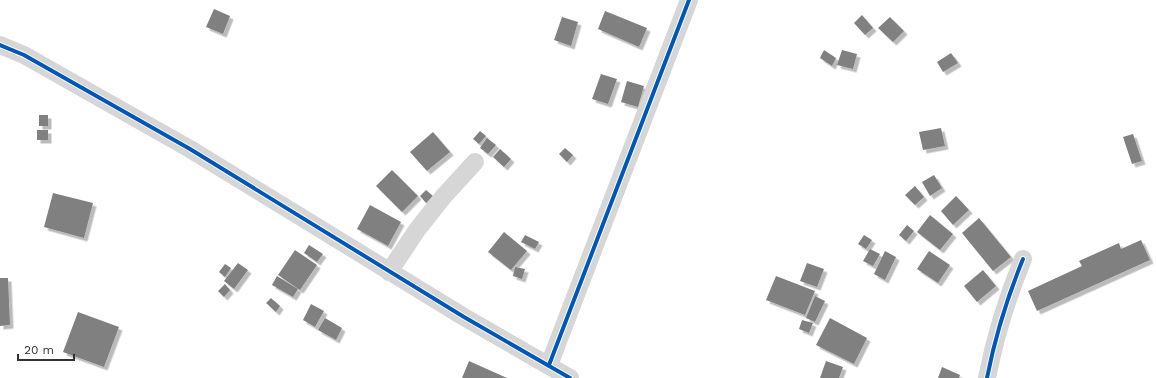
<svg xmlns="http://www.w3.org/2000/svg" width="1156" height="378" font-family="'Work Sans',sans-serif">
	<defs>
		<filter id="shadow"><feDropShadow dx="3.5" dy="3.5" stdDeviation="0" flood-color="#0004"/></filter>
	</defs>
	<rect width="100%" height="100%" fill="#fff"/>
	<!-- building -->
	<path fill="#808080" filter="url(#shadow)" d="M 214,9 L 230,16 L 223,34 L 206,27 Z
		M 605,11 L 647,28 L 639,47 L 598,29 Z
		M 862,15 L 873,28 L 865,35 L 854,23 Z
		M 562,17 L 578,22 L 571,46 L 554,40 Z
		M 890,17 L 904,31 L 893,42 L 878,28 Z
		M 824,50 L 836,58 L 832,66 L 820,58 Z
		M 842,50 L 857,54 L 853,69 L 837,65 Z
		M 951,53 L 958,63 L 943,72 L 937,62 Z
		M 601,74 L 617,79 L 608,104 L 592,99 Z
		M 627,81 L 644,86 L 638,107 L 621,102 Z
		M 39,115 L 48,115 L 48,126 L 39,126 Z
		M 941,128 L 945,146 L 923,150 L 919,132 Z
		M 37,130 L 48,130 L 48,140 L 37,140 Z
		M 480,131 L 486,136 L 479,144 L 473,139 Z
		M 433,132 L 450,152 L 427,171 L 410,152 Z
		M 1133,134 L 1142,161 L 1132,164 L 1123,137 Z
		M 487,138 L 496,145 L 488,154 L 480,148 Z
		M 565,148 L 573,155 L 567,162 L 559,154 Z
		M 500,149 L 511,159 L 504,167 L 493,157 Z
		M 392,170 L 418,196 L 402,212 L 376,186 Z
		M 934,175 L 942,188 L 930,196 L 922,182 Z
		M 915,186 L 924,197 L 915,205 L 905,195 Z
		M 426,190 L 433,196 L 426,203 L 420,196 Z
		M 53,193 L 93,203 L 84,238 L 44,227 Z
		M 956,196 L 969,210 L 953,225 L 941,211 Z
		M 370,205 L 401,222 L 388,246 L 357,229 Z
		M 930,215 L 953,234 L 940,250 L 917,232 Z
		M 979,218 L 1011,257 L 993,271 L 962,233 Z
		M 907,225 L 914,231 L 906,241 L 899,235 Z
		M 504,232 L 527,251 L 511,270 L 488,252 Z
		M 525,235 L 539,242 L 535,249 L 521,242 Z
		M 864,235 L 872,240 L 866,249 L 858,244 Z
		M 1141,240 L 1150,260 L 1037,311 L 1028,291 L 1082,266 L 1079,261 L 1119,243 L 1121,249 Z
		M 309,245 L 323,254 L 317,262 L 304,253 Z
		M 870,249 L 880,254 L 873,266 L 863,261 Z
		M 295,250 L 317,265 L 300,290 L 278,275 Z
		M 885,251 L 896,257 L 885,280 L 874,274 Z
		M 929,251 L 950,265 L 938,283 L 917,269 Z
		M 238,263 L 248,270 L 234,289 L 224,281 Z
		M 807,263 L 824,269 L 817,287 L 800,281 Z
		M 225,264 L 231,268 L 225,277 L 219,272 Z
		M 515,267 L 525,269 L 522,279 L 513,276 Z
		M 983,270 L 996,286 L 977,302 L 964,286 Z
		M 277,276 L 298,289 L 293,297 L 272,285 Z
		M 776,276 L 815,291 L 805,315 L 766,300 Z
		M 0,278 L 8,278 L 10,325 L 0,326 Z
		M 225,284 L 230,290 L 224,297 L 218,291 Z
		M 815,296 L 825,301 L 815,322 L 806,318 Z
		M 271,298 L 280,306 L 276,312 L 266,303 Z
		M 311,304 L 324,311 L 315,327 L 303,320 Z
		M 78,312 L 119,327 L 104,367 L 63,352 Z
		M 325,318 L 342,328 L 336,340 L 318,330 Z
		M 830,318 L 867,338 L 854,364 L 816,345 Z
		M 802,320 L 813,323 L 809,333 L 799,329 Z
		M 469,361 L 507,378 L 462,378 Z
		M 826,361 L 843,367 L 839,378 L 820,378 Z
		M 942,367 L 960,375 L 959,378 L 938,378 Z"/>
	<g fill="none" stroke-linecap="round" stroke-linejoin="round">
		<!-- minor -->
		<path stroke="#d6d6d6" stroke-width="18" d="M 0,45 L 24,55 L 190,149 L 464,317 L 570,378
			M 389,272 L 417,230 L 443,197 L 475,162
			M 549,365 L 689,0
			M 987,378 C 995,337 1007,298 1023,259"/>
		<!-- cycleway casing -->
		<g stroke="#fff" stroke-width="6">
			<path id="cycleway" d="M 0,45 L 24,55 L 190,149 L 464,317 L 570,378
				M 549,365 L 689,0
				M 987,378 C 995,337 1007,298 1023,259"/>
		</g>
		<!-- cycleway -->
		<use href="#cycleway" stroke="#0057b8" stroke-width="4"/>
	</g>
	<!-- scale -->
	<path d="M18 354v6h56v-6" fill="none" stroke="#323232" stroke-width="2"/>
	<text x="24" y="354" font-size="12" fill="#323232" stroke="#ffffff" stroke-width="3" paint-order="stroke">20 m</text>
</svg>
